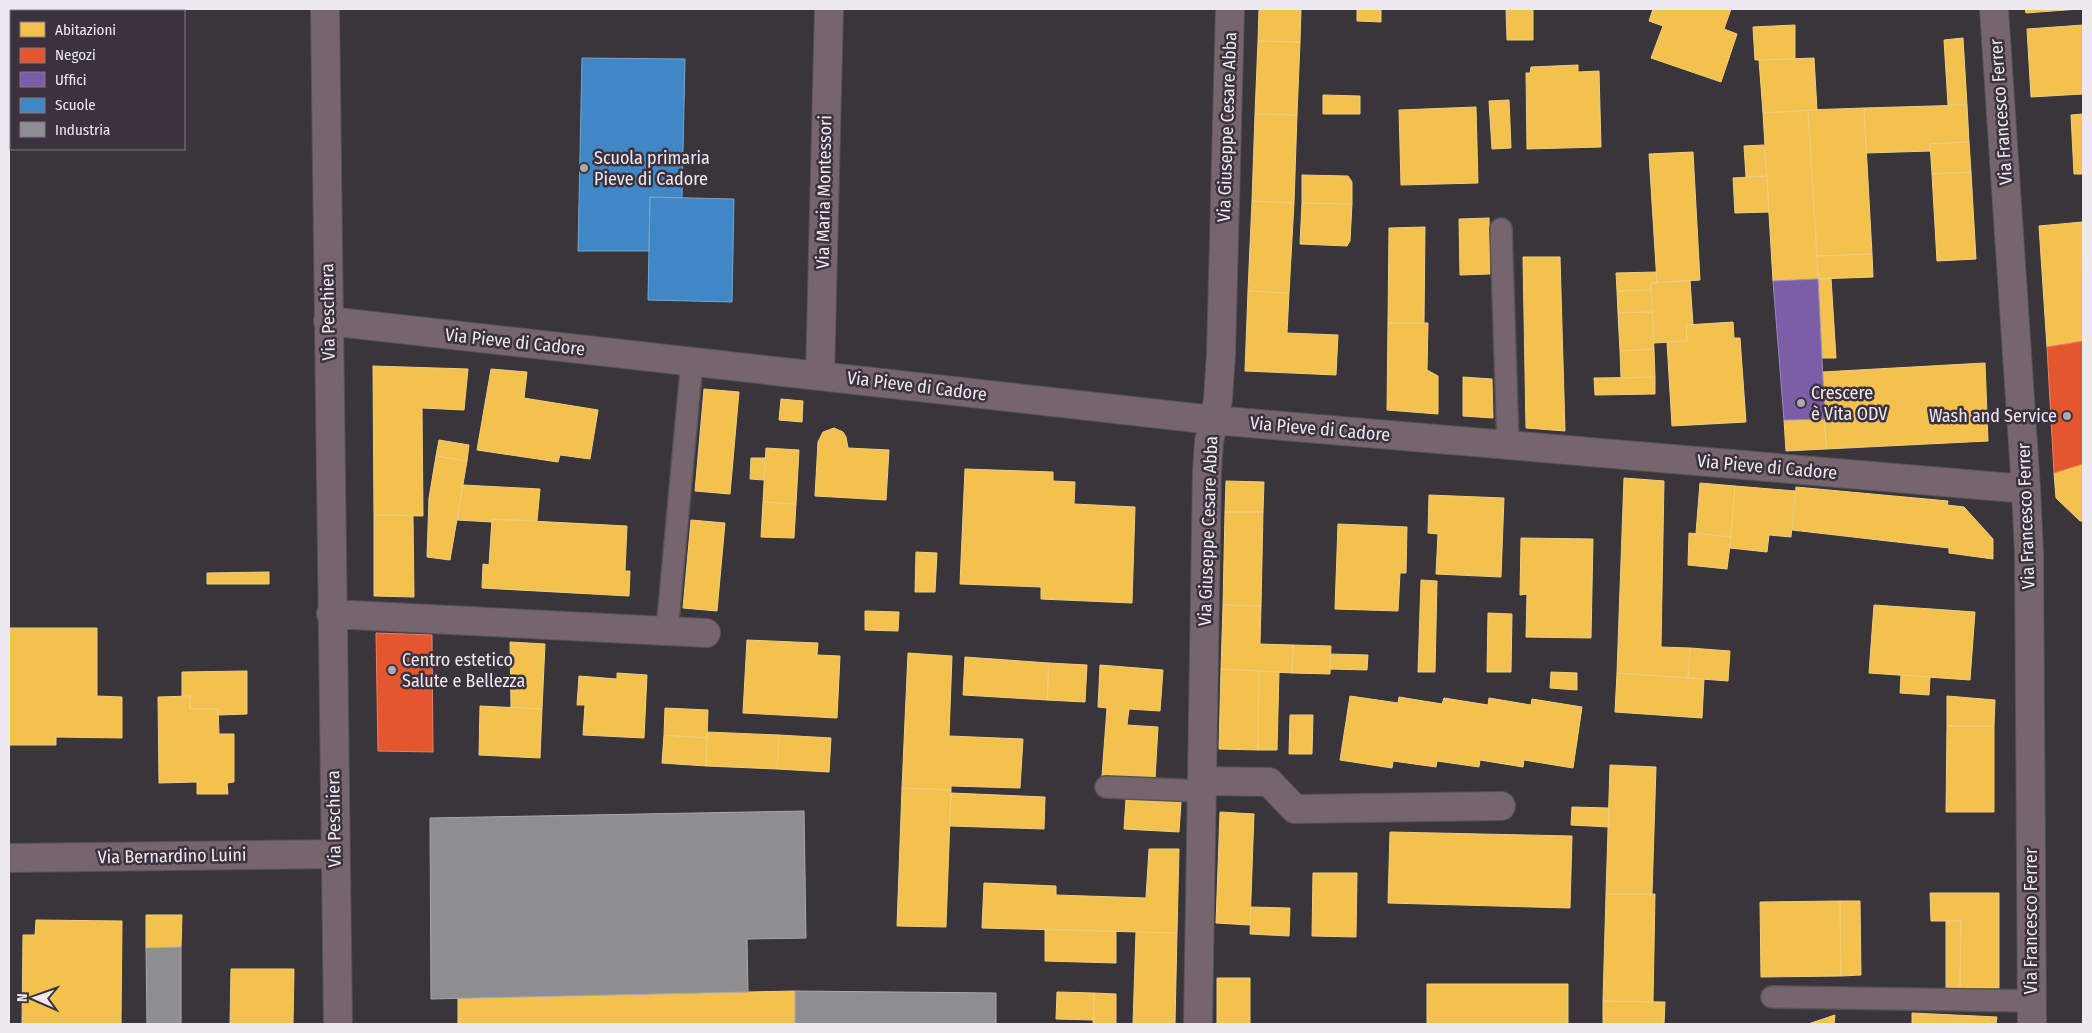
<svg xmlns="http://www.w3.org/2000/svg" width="2092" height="1033" font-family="'Fira Sans Condensed',sans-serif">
	<rect width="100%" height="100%" fill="#3a353b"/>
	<!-- homes -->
	<path fill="#f2c14e" stroke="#f1cd7f" d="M 1259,9 L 1301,9 L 1300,42 L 1258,41 Z
		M 1357,9 L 1381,9 L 1381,22 L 1357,21 Z
		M 1506,9 L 1533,9 L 1533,40 L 1507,40 Z
		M 1653,9 L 1731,9 L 1724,29 L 1737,34 L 1721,82 L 1651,58 L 1663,26 L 1649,21 Z
		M 2025,9 L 2079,9 L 2026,13 Z
		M 1795,25 L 1795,59 L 1755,60 L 1753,27 Z
		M 2083,25 L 2083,94 L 2031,97 L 2027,29 Z
		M 1963,38 L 1967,105 L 1948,105 L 1944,40 Z
		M 1258,41 L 1300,42 L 1297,115 L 1255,114 Z
		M 1814,58 L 1817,110 L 1763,113 L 1759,60 Z
		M 1578,65 L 1578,72 L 1599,71 L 1601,147 L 1527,149 L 1526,73 L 1530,73 L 1531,67 Z
		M 1323,95 L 1360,96 L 1360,114 L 1323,114 Z
		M 1509,100 L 1511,148 L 1492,149 L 1489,101 Z
		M 1967,105 L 1969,142 L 1930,144 L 1931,151 L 1866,153 L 1864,108 Z
		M 1476,107 L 1478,183 L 1401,185 L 1399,110 Z
		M 1864,108 L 1872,254 L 1817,256 L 1808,110 Z
		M 1808,110 L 1818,279 L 1773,281 L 1763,113 Z
		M 1255,114 L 1297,115 L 1294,203 L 1252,201 Z
		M 2083,114 L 2083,174 L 2074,174 L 2071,115 Z
		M 1969,142 L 1971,172 L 1932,174 L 1930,144 Z
		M 1764,145 L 1767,176 L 1746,177 L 1744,146 Z
		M 1693,152 L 1700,280 L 1657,283 L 1649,154 Z
		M 1971,172 L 1976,259 L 1937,261 L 1932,174 Z
		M 1302,175 L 1348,176 L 1352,182 L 1352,204 L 1302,203 Z
		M 1767,176 L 1769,212 L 1735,213 L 1733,178 Z
		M 1252,201 L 1294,203 L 1289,293 L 1248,291 Z
		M 1302,203 L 1352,204 L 1350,241 L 1347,246 L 1300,244 Z
		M 1489,218 L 1490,274 L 1460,275 L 1459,219 Z
		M 2082,222 L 2083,341 L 2047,347 L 2039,226 Z
		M 1425,227 L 1424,323 L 1388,323 L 1389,228 Z
		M 1872,254 L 1873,277 L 1818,279 L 1817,256 Z
		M 1523,257 L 1560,257 L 1565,431 L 1526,428 Z
		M 1656,272 L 1657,283 L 1651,283 L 1651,290 L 1617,291 L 1616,273 Z
		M 1831,278 L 1836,358 L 1821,358 L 1818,279 Z
		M 1690,280 L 1693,325 L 1686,325 L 1687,341 L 1654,343 L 1651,283 Z
		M 1651,290 L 1652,312 L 1618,313 L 1617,291 Z
		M 1248,291 L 1289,293 L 1287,333 L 1338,335 L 1336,375 L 1245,371 Z
		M 1652,312 L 1654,349 L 1620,351 L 1618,313 Z
		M 1733,322 L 1734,338 L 1740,338 L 1746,422 L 1672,426 L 1667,342 L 1687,341 L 1686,325 Z
		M 1388,323 L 1428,323 L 1427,370 L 1438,376 L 1438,414 L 1387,410 Z
		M 1654,349 L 1655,377 L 1621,378 L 1620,351 Z
		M 1985,363 L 1988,441 L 1826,449 L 1822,372 Z
		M 373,366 L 468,369 L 464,410 L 422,408 L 423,516 L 374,515 Z
		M 491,369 L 527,372 L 524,398 L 598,410 L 590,459 L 560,455 L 558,462 L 477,450 Z
		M 1463,377 L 1492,379 L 1493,418 L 1463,416 Z
		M 1655,377 L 1655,394 L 1595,395 L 1594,378 Z
		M 704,389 L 739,392 L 730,494 L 695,491 Z
		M 781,399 L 803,401 L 802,422 L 779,420 Z
		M 1825,419 L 1826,449 L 1786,451 L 1784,420 Z
		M 834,428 L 843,432 L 846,437 L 848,448 L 889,450 L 886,500 L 815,496 L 818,442 L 823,432 Z
		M 439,440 L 469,445 L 467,461 L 436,456 Z
		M 766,448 L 799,450 L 796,504 L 763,502 Z
		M 436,456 L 467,461 L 450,560 L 427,557 L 429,498 Z
		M 751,458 L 765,458 L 764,480 L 750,479 Z
		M 2083,464 L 2083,521 L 2080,521 L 2056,498 L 2054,473 Z
		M 965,469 L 1053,472 L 1053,481 L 1075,482 L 1074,504 L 1135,507 L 1132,603 L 1041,599 L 1041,587 L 960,584 Z
		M 1624,478 L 1664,481 L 1661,647 L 1690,648 L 1688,678 L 1617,673 Z
		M 1226,481 L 1264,482 L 1263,512 L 1225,512 Z
		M 1700,483 L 1735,486 L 1731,537 L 1696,533 Z
		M 463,485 L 540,489 L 537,521 L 492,519 L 492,522 L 457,520 Z
		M 1735,486 L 1795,491 L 1791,537 L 1769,535 L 1767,552 L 1730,548 Z
		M 1796,487 L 1948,501 L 1947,505 L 1964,507 L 1993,539 L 1993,559 L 1949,553 L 1949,548 L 1792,530 Z
		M 1429,495 L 1504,498 L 1501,577 L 1436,574 L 1438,534 L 1428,533 Z
		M 763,502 L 796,504 L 794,538 L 761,537 Z
		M 1225,512 L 1263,512 L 1261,606 L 1223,605 Z
		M 374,515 L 413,515 L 414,597 L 374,596 Z
		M 492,519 L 627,526 L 625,571 L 630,571 L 629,596 L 482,588 L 483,564 L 489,565 Z
		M 691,520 L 725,523 L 717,611 L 683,608 Z
		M 1338,524 L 1407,527 L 1406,573 L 1400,573 L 1398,611 L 1335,609 Z
		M 1689,533 L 1731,537 L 1727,569 L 1688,565 Z
		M 1521,538 L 1593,539 L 1591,638 L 1526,637 L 1527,594 L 1520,595 Z
		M 916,552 L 937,553 L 935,592 L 915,592 Z
		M 269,572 L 269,584 L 207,584 L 207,573 Z
		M 1421,580 L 1437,581 L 1435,672 L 1418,672 Z
		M 1223,605 L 1261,606 L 1260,644 L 1293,645 L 1292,673 L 1221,669 Z
		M 1874,605 L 1975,612 L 1970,680 L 1869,673 Z
		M 865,611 L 899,612 L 898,631 L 865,630 Z
		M 1488,613 L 1512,614 L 1511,672 L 1487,672 Z
		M 9,628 L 97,628 L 97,696 L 122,697 L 122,738 L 56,737 L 56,745 L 9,745 Z
		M 747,640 L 818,643 L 817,655 L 840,656 L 837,718 L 743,713 Z
		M 510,642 L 545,644 L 542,709 L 511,707 Z
		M 1293,645 L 1331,646 L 1330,674 L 1292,673 Z
		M 1690,648 L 1730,651 L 1728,681 L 1688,678 Z
		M 908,653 L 952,656 L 949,736 L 1023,739 L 1020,788 L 951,786 L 951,790 L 902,788 Z
		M 1330,654 L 1368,655 L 1367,670 L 1330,669 Z
		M 965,657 L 1049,663 L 1047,700 L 963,695 Z
		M 1049,663 L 1087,665 L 1085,702 L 1047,700 Z
		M 1100,665 L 1163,670 L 1160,711 L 1129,709 L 1127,725 L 1158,727 L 1155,779 L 1102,776 L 1107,708 L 1098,707 Z
		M 1221,669 L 1259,671 L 1258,750 L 1219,749 Z
		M 247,671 L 247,714 L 219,715 L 218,709 L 190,709 L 190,696 L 182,696 L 182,672 Z
		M 1259,671 L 1279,672 L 1277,750 L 1258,750 Z
		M 1551,672 L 1577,673 L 1577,690 L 1550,688 Z
		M 617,673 L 647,675 L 644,738 L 583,735 L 585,705 L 577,705 L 579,676 L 617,679 Z
		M 1617,673 L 1704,679 L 1702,718 L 1615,712 Z
		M 1901,675 L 1930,677 L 1929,695 L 1900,693 Z
		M 190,696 L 190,709 L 218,709 L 219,734 L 234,734 L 234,782 L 227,783 L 228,794 L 197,794 L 197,782 L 159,783 L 158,697 Z
		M 1350,696 L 1398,703 L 1399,697 L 1442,704 L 1444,698 L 1488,705 L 1489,698 L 1531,705 L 1532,699 L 1582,707 L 1573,768 L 1524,760 L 1523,767 L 1480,760 L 1479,767 L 1437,761 L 1436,767 L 1393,761 L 1392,768 L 1340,760 Z
		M 1947,696 L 1995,700 L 1994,726 L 1947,726 Z
		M 480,706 L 542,709 L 540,758 L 479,755 Z
		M 665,708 L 708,710 L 707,738 L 664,735 Z
		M 1290,715 L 1313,715 L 1312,754 L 1289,754 Z
		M 1947,726 L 1994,726 L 1994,812 L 1946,812 Z
		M 707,732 L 779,735 L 777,769 L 706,766 Z
		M 664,735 L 707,738 L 706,766 L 662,763 Z
		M 779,735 L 831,738 L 829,772 L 777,769 Z
		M 1610,765 L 1656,767 L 1652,894 L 1606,894 Z
		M 902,788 L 951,790 L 946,927 L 897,926 Z
		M 951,793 L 1045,797 L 1044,829 L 950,826 Z
		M 1126,799 L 1181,802 L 1179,832 L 1124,829 Z
		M 1572,807 L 1609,808 L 1609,827 L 1571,825 Z
		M 1220,812 L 1254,814 L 1250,925 L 1216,923 Z
		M 1390,832 L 1572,836 L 1570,908 L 1388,903 Z
		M 1149,849 L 1179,849 L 1177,933 L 982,928 L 984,883 L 1056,886 L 1056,895 L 1146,898 Z
		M 1313,873 L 1357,873 L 1356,937 L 1312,936 Z
		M 1930,893 L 1999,893 L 1999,988 L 1960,988 L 1961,921 L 1931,921 Z
		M 1606,894 L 1655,894 L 1653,1002 L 1603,1001 Z
		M 1840,901 L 1841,976 L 1761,977 L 1760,902 Z
		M 1840,901 L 1860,901 L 1861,975 L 1841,976 Z
		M 1251,907 L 1290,908 L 1289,936 L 1250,934 Z
		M 146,915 L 182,915 L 181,947 L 146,948 Z
		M 36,920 L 122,921 L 121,1024 L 22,1024 L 23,935 L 35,935 Z
		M 1946,921 L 1961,921 L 1960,988 L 1946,988 Z
		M 1045,929 L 1116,931 L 1116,963 L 1045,961 Z
		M 1136,932 L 1177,933 L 1175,1024 L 1133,1024 Z
		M 231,969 L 294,969 L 293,1024 L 230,1024 Z
		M 1217,978 L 1250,978 L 1250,1024 L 1217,1024 Z
		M 1427,984 L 1568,984 L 1568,1024 L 1427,1024 Z
		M 795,991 L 795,1024 L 458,1024 L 458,998 Z
		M 1057,992 L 1094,993 L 1094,1020 L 1056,1019 Z
		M 1094,993 L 1116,994 L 1116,1024 L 1093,1024 Z
		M 1603,1001 L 1665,1002 L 1664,1024 L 1603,1024 Z
		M 1912,1013 L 1997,1017 L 1996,1024 L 1912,1024 Z
		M 1835,1015 L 1834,1024 L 1808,1024 Z"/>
	<!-- shops -->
	<path fill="#e4572e" stroke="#e78268" d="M 2083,341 L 2083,464 L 2054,473 L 2047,347 Z
		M 376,633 L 432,635 L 433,752 L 378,751 Z"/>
	<!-- offices -->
	<path fill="#7b5ea7" stroke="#9e87bd" d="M 1818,279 L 1825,419 L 1784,420 L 1773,281 Z"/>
	<!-- schools -->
	<path fill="#3f88c5" stroke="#74a5d2" d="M 582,58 L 685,59 L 682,198 L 650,197 L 649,251 L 578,251 Z
		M 650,197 L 734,199 L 732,302 L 648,300 Z"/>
	<!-- industry -->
	<path fill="#8d8d92" stroke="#aaa8ae" d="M 804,811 L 806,938 L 747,939 L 748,992 L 431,999 L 430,818 Z
		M 181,947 L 181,1024 L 147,1024 L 146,948 Z
		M 795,991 L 996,993 L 996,1024 L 795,1024 Z"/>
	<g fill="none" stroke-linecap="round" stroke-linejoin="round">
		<!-- lane casing -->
		<g stroke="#565257" stroke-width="24">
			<path id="lane" d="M 1501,229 L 1508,445
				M 667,631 L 692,361
				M 1106,787 L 1202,791
				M 1772,997 L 2032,1001"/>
		</g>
		<!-- street casing -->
		<g stroke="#565257" stroke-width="30">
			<path id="street" d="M 325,9 L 338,1024
				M 1994,9 L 2026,489 L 2029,553 L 2032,1024
				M 112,11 L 128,9
				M 9,28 L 11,28
				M 328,321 L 1213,420 L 2026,489
				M 820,375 L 829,9
				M 331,614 L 706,633
				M 1202,781 L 1269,782 L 1295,809 L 1501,806
				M 9,858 L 335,854
				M 1198,1024 L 1207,472 L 1209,442 L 1218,399 L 1221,354 L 1230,9"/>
		</g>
		<!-- lane -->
		<use href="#lane" stroke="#76656d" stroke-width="21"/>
		<!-- street -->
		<use href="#street" stroke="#76656d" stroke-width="28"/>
	</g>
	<!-- markers -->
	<g fill="#afa9b1" stroke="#3b323e" stroke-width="2">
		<circle cx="584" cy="168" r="5"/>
		<circle cx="1801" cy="403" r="5"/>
		<circle cx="2067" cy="416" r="5"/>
		<circle cx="392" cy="670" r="5"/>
	</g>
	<g text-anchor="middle" stroke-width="5" stroke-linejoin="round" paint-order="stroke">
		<!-- street labels -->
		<g font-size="18" fill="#eee8f0" stroke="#3b323e">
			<text transform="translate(2001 112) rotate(-94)" y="6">Via Francesco Ferrer</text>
			<text transform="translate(1227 127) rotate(-88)" y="6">Via Giuseppe Cesare Abba</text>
			<text transform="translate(824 192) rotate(-89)" y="6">Via Maria Montessori</text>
			<text transform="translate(328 312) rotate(-91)" y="6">Via Peschiera</text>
			<text transform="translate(515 342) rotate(6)" y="6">Via Pieve di Cadore</text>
			<text transform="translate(917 386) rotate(7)" y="6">Via Pieve di Cadore</text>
			<text transform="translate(1320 429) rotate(5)" y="6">Via Pieve di Cadore</text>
			<text transform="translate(1767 467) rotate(5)" y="6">Via Pieve di Cadore</text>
			<text transform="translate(2026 516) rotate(-92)" y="6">Via Francesco Ferrer</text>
			<text transform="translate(1208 531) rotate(-88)" y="6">Via Giuseppe Cesare Abba</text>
			<text transform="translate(334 819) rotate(-91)" y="6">Via Peschiera</text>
			<text transform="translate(172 856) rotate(-1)" y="6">Via Bernardino Luini</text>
			<text transform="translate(2031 921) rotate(-90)" y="6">Via Francesco Ferrer</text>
		</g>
		<!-- poi labels -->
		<g font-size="18" fill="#eee8f0" stroke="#3b323e" text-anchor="start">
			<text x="594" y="164">Scuola primaria<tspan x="594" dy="21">Pieve di Cadore</tspan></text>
			<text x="1811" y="399">Crescere<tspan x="1811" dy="21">è Vita ODV</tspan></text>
			<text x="2057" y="422" text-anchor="end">Wash and Service</text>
			<text x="402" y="666">Centro estetico<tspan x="402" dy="21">Salute e Bellezza</tspan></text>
		</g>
	</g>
	<!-- border -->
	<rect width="2092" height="1033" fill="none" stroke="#eee8f0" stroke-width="20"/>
	<!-- legend -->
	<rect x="10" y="10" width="175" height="140" fill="#3b323e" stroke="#837b85"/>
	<rect x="20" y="22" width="25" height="15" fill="#f2c14e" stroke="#837b85"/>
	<text x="55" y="35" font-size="15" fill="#eee8f0">Abitazioni</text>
	<rect x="20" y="48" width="25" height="15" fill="#e4572e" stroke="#837b85"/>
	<text x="55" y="60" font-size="15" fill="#eee8f0">Negozi</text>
	<rect x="20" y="72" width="25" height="15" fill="#7b5ea7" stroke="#837b85"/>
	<text x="55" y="85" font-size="15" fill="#eee8f0">Uffici</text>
	<rect x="20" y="98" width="25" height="15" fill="#3f88c5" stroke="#837b85"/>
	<text x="55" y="110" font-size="15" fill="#eee8f0">Scuole</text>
	<rect x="20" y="122" width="25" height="15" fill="#8d8d92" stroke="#837b85"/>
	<text x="55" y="135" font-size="15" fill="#eee8f0">Industria</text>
	<!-- north arrow -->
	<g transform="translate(35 998) rotate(272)" stroke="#3b323e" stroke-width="4" paint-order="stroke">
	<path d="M0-4L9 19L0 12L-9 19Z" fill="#eee8f0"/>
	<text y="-8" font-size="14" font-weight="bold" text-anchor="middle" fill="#eee8f0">N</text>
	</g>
</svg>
